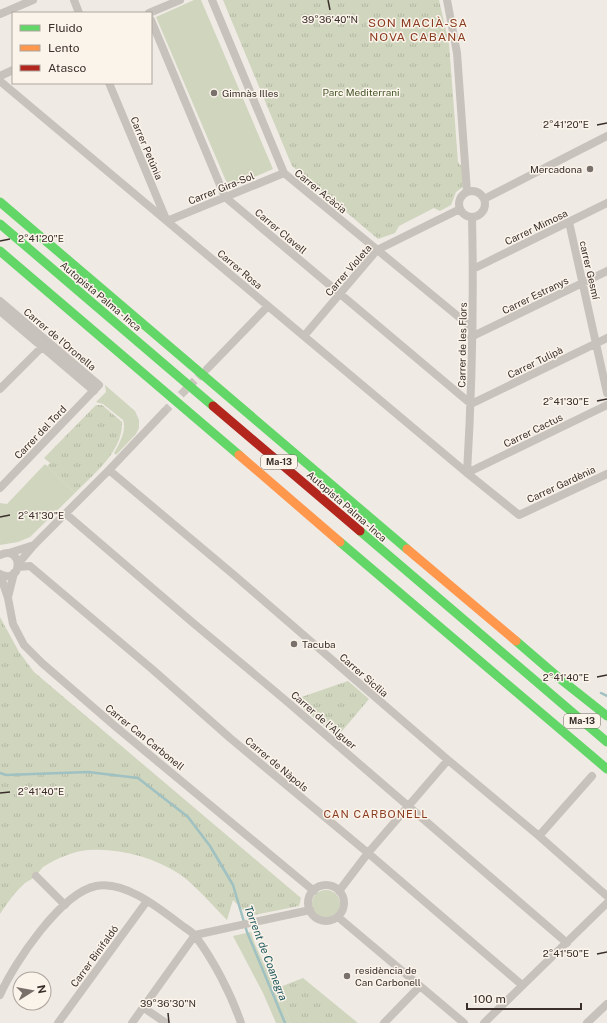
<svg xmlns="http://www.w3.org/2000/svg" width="607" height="1023" font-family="'Public Sans',sans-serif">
	<defs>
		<pattern id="park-tufts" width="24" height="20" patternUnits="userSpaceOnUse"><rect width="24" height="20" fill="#d0d5be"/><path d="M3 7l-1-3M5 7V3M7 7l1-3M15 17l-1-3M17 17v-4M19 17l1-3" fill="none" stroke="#b3b7a3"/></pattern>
	</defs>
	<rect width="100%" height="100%" fill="#efeae4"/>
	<!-- green -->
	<path fill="#d0d5be" d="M 194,0 L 201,0 L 273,169 L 229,188 L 156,17 Z
		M 105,385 L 135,411 L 139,420 L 139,428 L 136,434 L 116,455 L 114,453 C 119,444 127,431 123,420 L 103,404 L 96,402 L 106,392 Z
		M 45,464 L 75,493 L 30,537 L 18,542 L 0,545 L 0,503 L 7,504 Z
		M312 904a14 14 0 1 1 28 0a14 14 0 1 1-28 0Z
		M 251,932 L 254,942 L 291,1023 L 276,1023 L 263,993 L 233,936 Z"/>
	<!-- park -->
	<path fill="url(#park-tufts)" d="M 223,0 L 439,0 L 449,44 L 458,162 L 463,168 L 463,187 L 456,192 L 451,205 L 440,211 L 434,208 L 399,226 L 395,233 L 378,239 L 292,166 Z
		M 96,405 L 102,405 L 122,422 C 123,452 93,474 75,493 L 47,466 L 50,463 L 44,458 Z
		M 0,617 L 19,652 L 34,672 L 301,898 L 299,906 L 249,916 L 233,900 L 227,920 C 212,905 198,888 181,875 C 154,857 120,848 88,850 C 73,851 56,859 43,867 C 40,870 38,874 35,877 C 32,879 28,881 25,883 C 15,892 7,903 0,914 Z
		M 348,681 L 369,699 L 337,737 L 293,700 Z
		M 303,978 L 358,1023 L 291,1023 L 275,989 Z"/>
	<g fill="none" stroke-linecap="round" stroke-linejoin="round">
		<!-- stream -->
		<path stroke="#9fc1c1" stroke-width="2.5" d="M 601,693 L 607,696
			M 0,773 L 6,775 L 88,772 L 138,778 L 188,817 L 210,846 L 233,885 L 247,932 L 285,1023"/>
		<!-- street-tunnel -->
		<path stroke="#cbc5bf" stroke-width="8" stroke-dasharray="8 4" stroke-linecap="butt" d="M 164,412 L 203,372"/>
		<!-- street -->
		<path stroke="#c8c2bc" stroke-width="8" d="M 74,0 L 79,13
			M 212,0 L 284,173 L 471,327
			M 447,0 L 457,53 L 467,192
			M 149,13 L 180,0
			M 0,14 L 33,0
			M 151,20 L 225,197 L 471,404 L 607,338
			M 0,76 L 13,70
			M 0,81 L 467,473 L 519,515 L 607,474
			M 109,83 L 166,219
			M459 204a13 13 0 1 1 26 0a13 13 0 1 1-26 0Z
			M 484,199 L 607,136
			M 167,221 L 284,173
			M 569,222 L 607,393
			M 473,269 L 607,203
			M 0,301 L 99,385 L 0,488
			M 0,311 L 94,391
			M 304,336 L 377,250 L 460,209
			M 471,337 L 607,271
			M 207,369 L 268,306
			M 0,389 L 42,347
			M 109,470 L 234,575 L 448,760 L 539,836 L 607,896
			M 467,473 C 472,388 474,302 472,217
			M 467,473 L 607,405
			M 66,514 L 192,622 L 284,699 L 567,943
			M 9,553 L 34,545
			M 0,555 C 24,544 23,586 0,574
			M 18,564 L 34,545 L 109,470 L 164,412
			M 18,567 L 30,566 L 152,669 L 230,738 L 368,853 L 522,985
			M 0,574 L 8,598 L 13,624 L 24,645 L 42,663 L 116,727 L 314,891
			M 8,597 L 14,573
			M 539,836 L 592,776
			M 36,876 L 65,905
			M308 903a18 18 0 1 1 36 0a18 18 0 1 1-36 0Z
			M 339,891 L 368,853 L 448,760
			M 338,917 L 464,1023
			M 0,995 C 14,963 61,893 96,886 C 124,880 159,908 180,924 C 185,928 193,932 196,937 C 214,961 231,994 241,1023
			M 144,1008 L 166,1023
			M 58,1023 L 147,901
			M 132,1023 L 195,935 L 310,910
			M 384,1023 L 420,986
			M 484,1023 L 607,903
			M 587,1023 L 607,1004"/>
		<!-- fast -->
		<path stroke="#63d668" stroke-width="9" d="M 0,202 L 407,549
			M 0,224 L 213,406
			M 0,251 L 239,455
			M 360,531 L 607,742
			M 340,542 L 607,769
			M 516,641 L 559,678 L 607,716"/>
		<!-- slow -->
		<path stroke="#ff974d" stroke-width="9" d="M 239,455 L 340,542
			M 407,549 L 516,641"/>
		<!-- jam -->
		<path stroke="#b3261e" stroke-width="9" d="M 213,406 L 360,531"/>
	</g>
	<!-- ticks -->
	<path fill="none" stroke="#3a2f2a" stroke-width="1.5" d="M 328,0 L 330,10M 597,125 L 607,123M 0,241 L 10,239M 597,401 L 607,399M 0,517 L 10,515M 597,677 L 607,675M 0,793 L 10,792M 597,954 L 607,952M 168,1013 L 169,1023"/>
	<!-- markers -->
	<g fill="#79706b" stroke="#fbf4eb" stroke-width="1.5">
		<circle cx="214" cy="93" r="4"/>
		<circle cx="590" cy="169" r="4"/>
		<circle cx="294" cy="644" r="4"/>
		<circle cx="347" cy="976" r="4"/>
	</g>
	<g text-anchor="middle" stroke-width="3" stroke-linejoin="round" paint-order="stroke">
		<!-- shield labels -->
		<g fill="#fbf4eb" stroke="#746a64" stroke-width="1">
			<rect x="261" y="455" width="36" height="14" rx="3"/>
			<rect x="564" y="714" width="36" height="14" rx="3"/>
		</g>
		<g font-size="9" font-weight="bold" fill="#3a2f2a">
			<text x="279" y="465">Ma-13</text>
			<text x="582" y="724">Ma-13</text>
		</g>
		<!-- park labels -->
		<g font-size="10" fill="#48592c" stroke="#fbf4eb">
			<text x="361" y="96">Parc Mediterrani</text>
		</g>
		<!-- poi labels -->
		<g font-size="10" fill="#3a2f2a" stroke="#fbf4eb" text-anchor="start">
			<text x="222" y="97">Gimnàs Illes</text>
			<text x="582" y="173" text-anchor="end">Mercadona</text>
			<text x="302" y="648">Tacuba</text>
			<text x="355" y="974">residència de<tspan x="355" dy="12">Can Carbonell</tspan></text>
		</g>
		<!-- street labels -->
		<g font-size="10" fill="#3a2f2a" stroke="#fbf4eb">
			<text transform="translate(147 148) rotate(67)" y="4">Carrer Petúnia</text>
			<text transform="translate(221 188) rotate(-22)" y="4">Carrer Gira-Sol</text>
			<text transform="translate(321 191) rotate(39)" y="4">Carrer Acàcia</text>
			<text transform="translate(536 227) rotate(-26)" y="4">Carrer Mimosa</text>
			<text transform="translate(281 231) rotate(40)" y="4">Carrer Clavell</text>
			<text transform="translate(240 269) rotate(40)" y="4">Carrer Rosa</text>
			<text transform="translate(348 270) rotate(-49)" y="4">Carrer Violeta</text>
			<text transform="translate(590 270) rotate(77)" y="4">carrer Gesmí</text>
			<text transform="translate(535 295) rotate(-26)" y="4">Carrer Estranys</text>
			<text transform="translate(101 296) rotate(40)" y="4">Autopista Palma - Inca</text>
			<text transform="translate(60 339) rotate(40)" y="4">Carrer de l'Oronella</text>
			<text transform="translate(462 345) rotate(-89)" y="4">Carrer de les Flors</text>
			<text transform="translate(535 362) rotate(-26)" y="4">Carrer Tulipà</text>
			<text transform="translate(533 430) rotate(-26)" y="4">Carrer Cactus</text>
			<text transform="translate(40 432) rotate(-46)" y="4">Carrer del Tord</text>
			<text transform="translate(561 484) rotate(-25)" y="4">Carrer Gardènia</text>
			<text transform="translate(347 506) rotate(41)" y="4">Autopista Palma - Inca</text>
			<text transform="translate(364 675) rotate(41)" y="4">Carrer Sicília</text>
			<text transform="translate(324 720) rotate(41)" y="4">Carrer de l'Alguer</text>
			<text transform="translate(145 737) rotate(39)" y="4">Carrer Can Carbonell</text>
			<text transform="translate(277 764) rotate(40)" y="4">Carrer de Nàpols</text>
			<text transform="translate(94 956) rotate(-54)" y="4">Carrer Binifaldó</text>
		</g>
		<!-- neighbourhood labels -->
		<g font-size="11" letter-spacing="1" fill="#8b3b20" stroke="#fbf4eb">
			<text x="376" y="818">CAN CARBONELL</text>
		</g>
		<!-- water labels -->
		<g font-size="11" font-style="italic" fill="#1d575d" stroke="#fbf4eb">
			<text transform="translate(266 953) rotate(69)" y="4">Torrent de Coanegra</text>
		</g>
		<!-- quarter labels -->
		<g font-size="12" letter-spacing="1" fill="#8b3b20" stroke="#fbf4eb">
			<text x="418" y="27">SON MACIÀ-SA<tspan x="418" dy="14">NOVA CABANA</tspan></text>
		</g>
	</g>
	<g font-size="10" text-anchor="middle" fill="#3a2f2a" stroke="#fbf4eb" stroke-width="3" stroke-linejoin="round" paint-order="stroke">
		<text x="330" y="23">39°36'40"N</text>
		<text x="566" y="128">2°41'20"E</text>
		<text x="41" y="242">2°41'20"E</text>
		<text x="566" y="405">2°41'30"E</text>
		<text x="41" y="519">2°41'30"E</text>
		<text x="566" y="681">2°41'40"E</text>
		<text x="41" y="795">2°41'40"E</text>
		<text x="566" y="957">2°41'50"E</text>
		<text x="168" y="1007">39°36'30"N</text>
	</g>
	<!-- legend -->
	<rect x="12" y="12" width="140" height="72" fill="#fbf4eb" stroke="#aea59e"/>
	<rect x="20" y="25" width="20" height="6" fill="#63d668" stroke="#aea59e"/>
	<text x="48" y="32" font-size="12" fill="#3a2f2a">Fluido</text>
	<rect x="20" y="45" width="20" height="6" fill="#ff974d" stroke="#aea59e"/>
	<text x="48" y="52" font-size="12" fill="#3a2f2a">Lento</text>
	<rect x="20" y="65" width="20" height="6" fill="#b3261e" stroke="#aea59e"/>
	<text x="48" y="72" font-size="12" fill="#3a2f2a">Atasco</text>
	<!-- north arrow -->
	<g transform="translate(32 991) rotate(79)"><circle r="19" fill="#fbf4eb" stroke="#aea59e"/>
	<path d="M0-3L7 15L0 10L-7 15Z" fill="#79706b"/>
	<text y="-6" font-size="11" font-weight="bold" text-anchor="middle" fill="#3a2f2a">N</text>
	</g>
	<!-- scale -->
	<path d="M467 1003v6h114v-6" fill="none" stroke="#3a2f2a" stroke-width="2"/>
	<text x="473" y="1003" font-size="12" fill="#3a2f2a" stroke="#fbf4eb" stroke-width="3" paint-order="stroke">100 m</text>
</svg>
